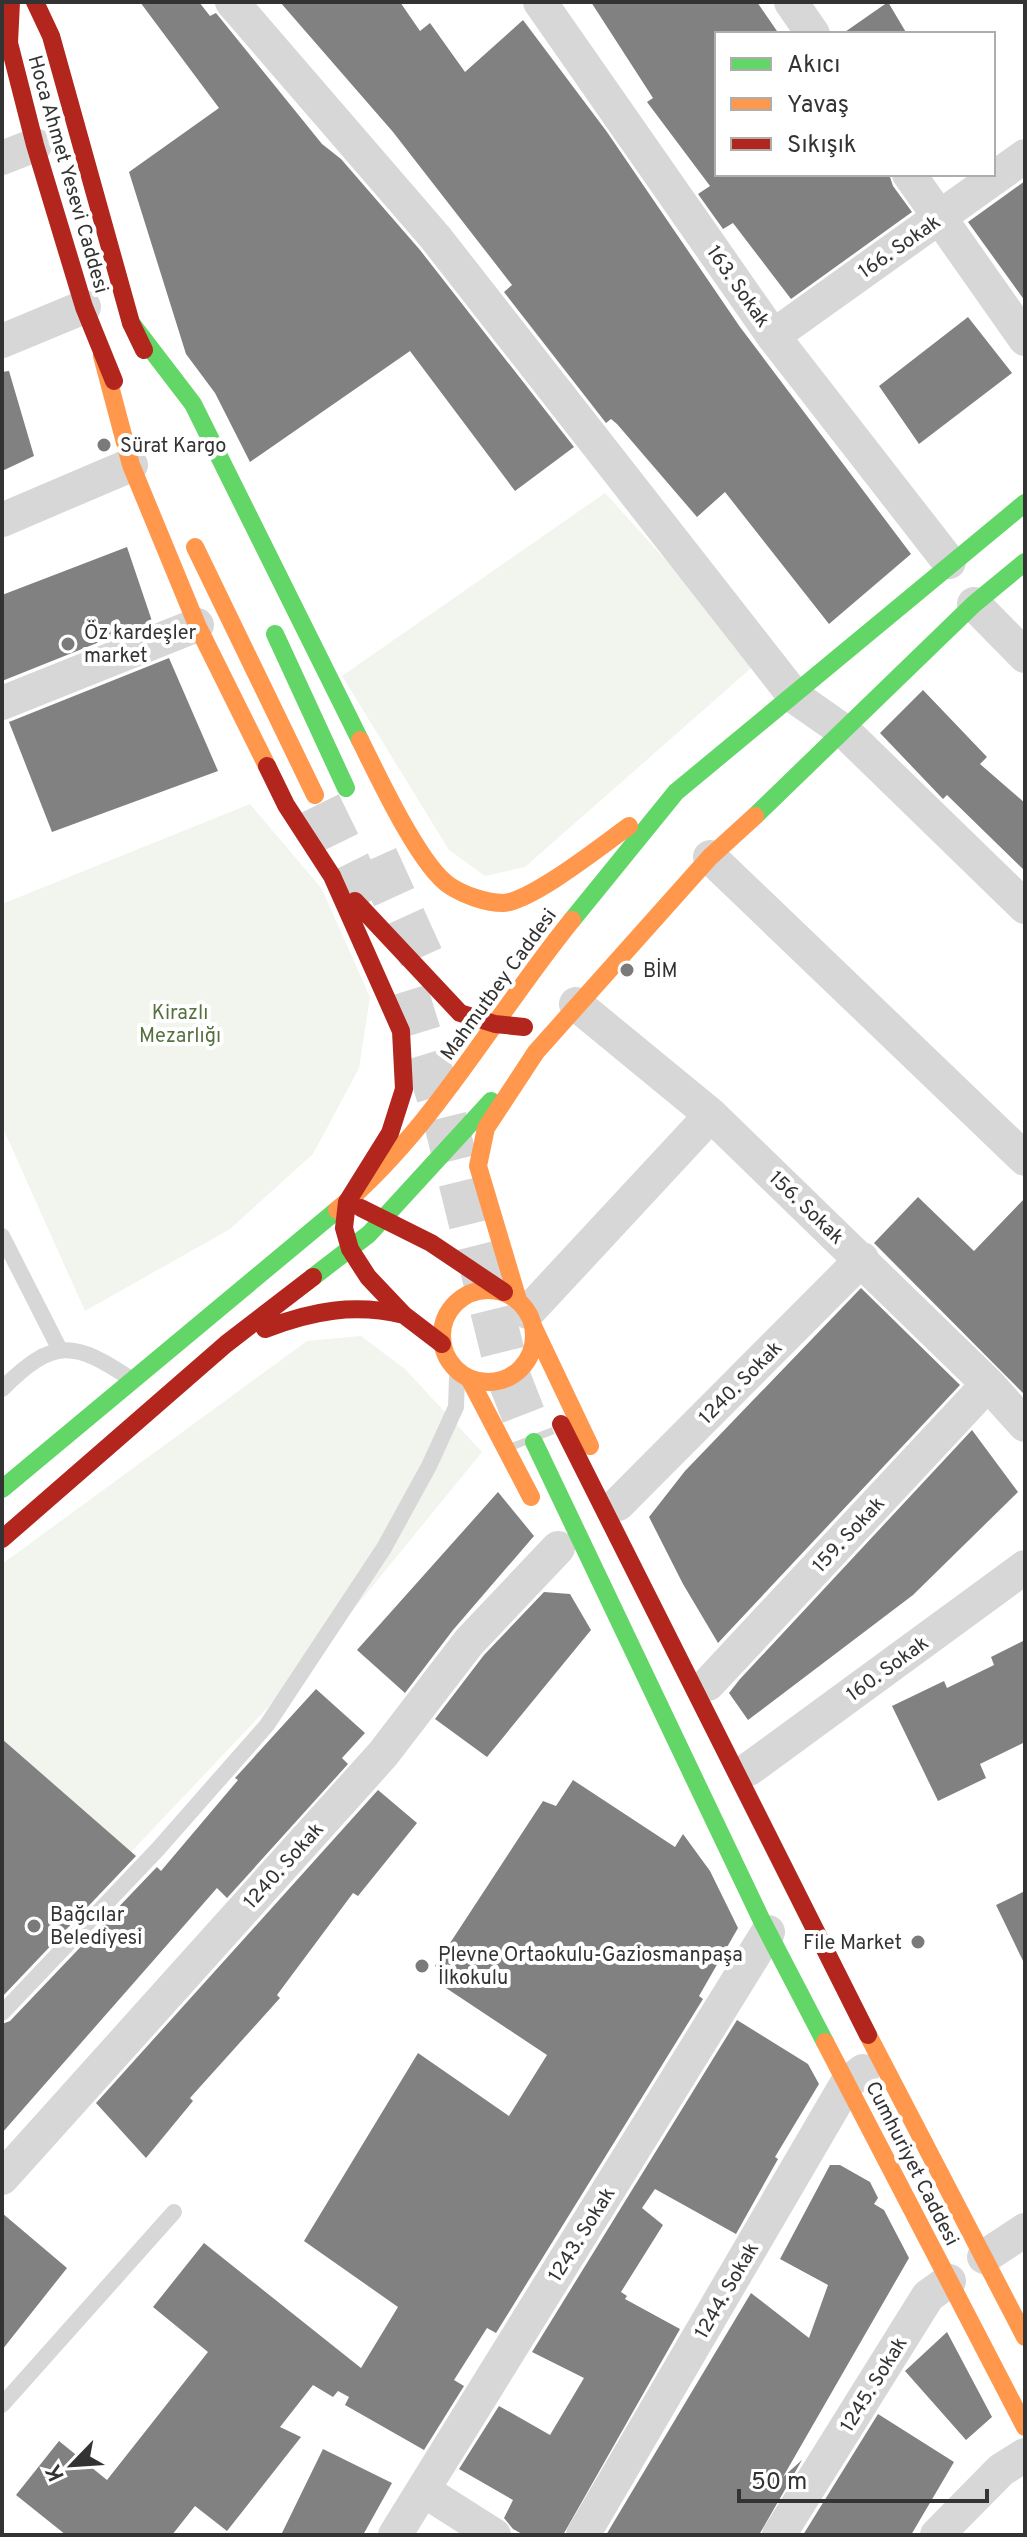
<svg xmlns="http://www.w3.org/2000/svg" width="1027" height="2537" font-family="Overpass,sans-serif">
	<rect width="100%" height="100%" fill="#fff"/>
	<!-- green -->
	<path fill="#f1f5ed" d="M 605,493 L 758,662 L 525,867 L 485,876 L 449,850 L 342,676 Z
		M 250,804 L 322,889 L 370,997 L 359,1068 L 313,1154 L 230,1229 L 85,1311 L 2,1126 L 2,904 Z
		M 361,1336 L 405,1369 L 482,1452 L 309,1664 L 96,1889 L 2,1803 L 2,1564 L 307,1341 Z"/>
	<!-- building -->
	<path fill="#818181" d="M 140,2 L 199,2 L 210,16 L 216,13 L 322,144 L 341,159 L 420,250 L 574,447 L 515,491 L 410,351 L 250,462 L 215,393 L 186,354 L 129,172 L 219,108 Z
		M 280,2 L 400,2 L 420,31 L 430,23 L 465,72 L 523,20 L 607,132 L 740,327 L 911,554 L 829,624 L 725,492 L 697,517 L 617,424 L 611,419 L 606,423 L 504,292 L 512,285 L 393,132 Z
		M 591,2 L 757,2 L 779,34 L 717,34 L 717,174 L 889,174 L 893,186 L 912,212 L 791,299 L 733,223 L 723,229 L 698,194 L 710,186 L 647,102 L 653,98 Z
		M 888,2 L 907,34 L 842,34 Z
		M 1025,181 L 1025,301 L 968,222 Z
		M 968,317 L 1012,373 L 919,444 L 879,386 Z
		M 9,371 L 34,456 L 2,471 L 2,372 Z
		M 127,547 L 152,621 L 2,681 L 2,595 Z
		M 169,658 L 218,771 L 52,832 L 9,722 Z
		M 923,690 L 987,757 L 980,764 L 1025,803 L 1025,871 L 947,795 L 943,799 L 880,733 Z
		M 918,1197 L 974,1251 L 1025,1198 L 1025,1395 L 874,1243 Z
		M 861,1288 L 960,1385 L 718,1643 L 683,1584 L 649,1517 L 685,1471 Z
		M 972,1430 L 1018,1492 L 913,1595 L 748,1720 L 729,1693 L 740,1679 Z
		M 498,1492 L 534,1536 L 453,1630 L 405,1693 L 357,1650 Z
		M 544,1592 L 570,1594 L 591,1630 L 487,1757 L 435,1719 L 484,1655 Z
		M 1025,1640 L 1025,1742 L 980,1764 L 986,1778 L 938,1801 L 892,1706 L 944,1681 L 947,1688 L 994,1665 L 991,1657 Z
		M 316,1689 L 365,1733 L 342,1758 L 348,1764 L 227,1898 L 217,1888 L 2,2133 L 2,2024 L 10,2021 L 153,1871 L 157,1867 L 161,1871 L 238,1780 L 235,1778 Z
		M 2,1739 L 136,1856 L 2,1997 Z
		M 573,1780 L 675,1847 L 683,1834 L 710,1871 L 738,1928 L 699,1996 L 703,1999 L 496,2333 L 487,2328 L 454,2380 L 464,2386 L 424,2450 L 345,2405 L 349,2397 L 338,2391 L 333,2397 L 313,2385 L 280,2427 L 301,2437 L 227,2531 L 195,2506 L 172,2535 L 66,2535 L 16,2495 L 59,2441 L 107,2480 L 208,2352 L 153,2307 L 204,2243 L 361,2368 L 398,2307 L 304,2241 L 418,2053 L 509,2116 L 547,2055 L 437,1982 L 443,1972 L 435,1966 L 543,1801 L 556,1806 Z
		M 378,1790 L 417,1823 L 358,1896 L 353,1893 L 277,1995 L 280,1998 L 190,2098 L 193,2101 L 146,2158 L 96,2103 Z
		M 1025,1891 L 1025,1965 L 996,1905 Z
		M 737,2020 L 808,2064 L 819,2084 L 775,2157 L 778,2159 L 736,2234 L 655,2189 L 642,2208 L 663,2225 L 621,2292 L 627,2296 L 625,2299 L 680,2329 L 563,2535 L 524,2535 L 513,2529 L 504,2518 L 513,2500 L 459,2469 L 499,2406 L 550,2435 L 584,2378 L 532,2352 Z
		M 830,2165 L 840,2165 L 870,2182 L 878,2198 L 874,2204 L 884,2210 L 909,2258 L 783,2477 L 802,2460 L 759,2535 L 606,2535 L 751,2293 L 809,2338 L 828,2285 L 780,2259 Z
		M 2,2213 L 67,2268 L 2,2350 Z
		M 947,2332 L 992,2417 L 966,2440 L 905,2371 Z
		M 878,2414 L 954,2462 L 911,2535 L 803,2535 Z
		M 323,2449 L 392,2483 L 363,2535 L 281,2535 Z"/>
	<g fill="none" stroke-linecap="round" stroke-linejoin="round">
		<!-- secondary-tunnel -->
		<path stroke="#d6d6d6" stroke-width="44" stroke-dasharray="44 22" stroke-linecap="butt" d="M 319,804 L 371,910
			M 376,857 L 430,976
			M 406,991 L 443,1111 L 509,1378 L 534,1442"/>
		<!-- lane -->
		<path stroke="#d7d7d7" stroke-width="16" d="M 2,1236 L 59,1348
			M 2,1389 C 54,1337 74,1341 131,1379
			M 2,2013 L 158,1849 L 267,1725 L 384,1548 L 429,1466 L 456,1407 L 457,1378
			M 2,2405 L 174,2212"/>
		<!-- street -->
		<path stroke="#d7d7d7" stroke-width="34" d="M 232,2 L 435,237 L 795,697 L 845,732 L 1025,907
			M 540,2 L 773,336 L 949,562
			M 791,2 L 813,34
			M 2,158 L 35,145
			M 909,174 L 1025,339
			M 773,336 L 1025,156
			M 2,341 L 84,307
			M 2,520 L 131,465
			M 974,604 L 1025,656
			M 2,703 L 197,625
			M 710,857 L 1025,1159
			M 576,1004 L 711,1115 L 988,1384 L 1025,1425
			M 528,1312 L 711,1115
			M 618,1504 L 862,1259
			M 708,1684 L 988,1384
			M 749,1769 L 1025,1567
			M 2,2178 L 383,1754 L 469,1642 L 558,1548
			M 984,2257 L 1025,2230
			M 423,2490 L 494,2535
			M 395,2535 L 768,1932
			M 583,2535 L 847,2083 L 863,2071
			M 779,2535 L 928,2296 L 949,2281
			M 937,2535 L 1001,2470 L 1025,2455"/>
		<!-- fast -->
		<path stroke="#63d668" stroke-width="18" d="M 131,323 L 193,404 L 360,740
			M 275,634 L 346,788
			M 755,816 L 974,604 L 1025,562
			M 572,920 L 676,792 L 1025,503
			M 313,1277 L 369,1234 L 491,1101
			M 534,1442 L 762,1921 L 825,2042
			M 2,1489 L 337,1210"/>
		<!-- slow -->
		<path stroke="#ff974d" stroke-width="18" d="M 102,356 L 131,465 L 197,625 L 267,766
			M 195,547 L 315,795
			M 360,740 C 377,774 420,867 450,886 C 464,895 486,903 503,903 C 531,902 604,844 629,826
			M 337,1210 C 433,1130 494,1016 572,920
			M442 1336a46 46 0 1 1 92 0a46 46 0 1 1-92 0Z
			M 518,1300 L 478,1166 L 486,1128 L 536,1052 L 710,857 L 755,816
			M 533,1326 L 590,1446
			M 469,1378 L 531,1497
			M 868,2035 L 1025,2337
			M 825,2042 L 1025,2427"/>
		<!-- jam -->
		<path stroke="#b3261e" stroke-width="18" d="M 11,2 L 9,43 L 35,145 L 84,307 L 114,381
			M 35,2 L 51,36 L 131,323 L 144,350
			M 267,766 L 286,805 L 332,876 L 401,1031 L 404,1089 L 390,1133 L 347,1202 L 344,1228 L 350,1249 L 368,1277 L 404,1315 L 442,1344
			M 355,901 L 460,1013 L 495,1024 L 524,1027
			M 361,1208 L 431,1243 L 504,1292
			M 265,1329 C 312,1311 354,1303 404,1315
			M 561,1424 L 868,2035
			M 2,1539 L 226,1344 L 313,1277"/>
	</g>
	<!-- markers -->
	<g fill="#7a7a7a" stroke="#fff" stroke-width="3">
		<circle cx="104" cy="445" r="8"/>
		<circle cx="68" cy="644" r="8"/>
		<circle cx="627" cy="970" r="8"/>
		<circle cx="34" cy="1926" r="8"/>
		<circle cx="918" cy="1942" r="8"/>
		<circle cx="422" cy="1966" r="8"/>
	</g>
	<g text-anchor="middle" stroke-width="8" stroke-linejoin="round" paint-order="stroke">
		<!-- street labels -->
		<g font-size="20" fill="#333" stroke="#fff">
			<text transform="translate(69 174) rotate(74)" y="7">Hoca Ahmet Yesevi Caddesi</text>
			<text transform="translate(899 246) rotate(-35)" y="7">166. Sokak</text>
			<text transform="translate(739 286) rotate(55)" y="7">163. Sokak</text>
			<text transform="translate(498 984) rotate(-54)" y="7">Mahmutbey Caddesi</text>
			<text transform="translate(807 1207) rotate(44)" y="7">156. Sokak</text>
			<text transform="translate(740 1382) rotate(-45)" y="7">1240. Sokak</text>
			<text transform="translate(848 1534) rotate(-47)" y="7">159. Sokak</text>
			<text transform="translate(887 1668) rotate(-36)" y="7">160. Sokak</text>
			<text transform="translate(283 1865) rotate(-48)" y="7">1240. Sokak</text>
			<text transform="translate(913 2163) rotate(63)" y="7">Cumhuriyet Caddesi</text>
			<text transform="translate(581 2234) rotate(-58)" y="7">1243. Sokak</text>
			<text transform="translate(726 2290) rotate(-60)" y="7">1244. Sokak</text>
			<text transform="translate(873 2384) rotate(-58)" y="7">1245. Sokak</text>
		</g>
		<!-- poi labels -->
		<g font-size="20" fill="#333" stroke="#fff" text-anchor="start">
			<text x="120" y="452">Sürat Kargo</text>
			<text x="84" y="639">Öz kardeşler<tspan x="84" dy="23">market</tspan></text>
			<text x="643" y="977">BİM</text>
			<text x="50" y="1921">Bağcılar<tspan x="50" dy="23">Belediyesi</tspan></text>
			<text x="902" y="1949" text-anchor="end">File Market</text>
			<text x="438" y="1961">Plevne Ortaokulu-Gaziosmanpaşa<tspan x="438" dy="23">İlkokulu</tspan></text>
		</g>
		<!-- park labels -->
		<g font-size="20" fill="#56703f" stroke="#fff">
			<text x="180" y="1019">Kirazlı<tspan x="180" dy="23">Mezarlığı</tspan></text>
		</g>
	</g>
	<!-- border -->
	<rect width="1027" height="2537" fill="none" stroke="#333333" stroke-width="8"/>
	<!-- legend -->
	<rect x="715" y="32" width="280" height="144" fill="#ffffff" stroke="#adadad" stroke-width="2"/>
	<rect x="731" y="58" width="40" height="12" fill="#63d668" stroke="#adadad" stroke-width="2"/>
	<text x="787" y="72" font-size="24" fill="#333333">Akıcı</text>
	<rect x="731" y="98" width="40" height="12" fill="#ff974d" stroke="#adadad" stroke-width="2"/>
	<text x="787" y="112" font-size="24" fill="#333333">Yavaş</text>
	<rect x="731" y="138" width="40" height="12" fill="#b3261e" stroke="#adadad" stroke-width="2"/>
	<text x="787" y="152" font-size="24" fill="#333333">Sıkışık</text>
	<!-- north arrow -->
	<g transform="translate(72 2465) rotate(245)" stroke="#ffffff" stroke-width="6" paint-order="stroke">
	<path d="M0-6L14 30L0 20L-14 30Z" fill="#333333"/>
	<text y="-12" font-size="22" font-weight="bold" text-anchor="middle" fill="#333333">K</text>
	</g>
	<!-- scale -->
	<path d="M739 2489v12h248v-12" fill="none" stroke="#333333" stroke-width="4"/>
	<text x="751" y="2489" font-size="24" fill="#333333" stroke="#ffffff" stroke-width="6" paint-order="stroke">50 m</text>
</svg>
